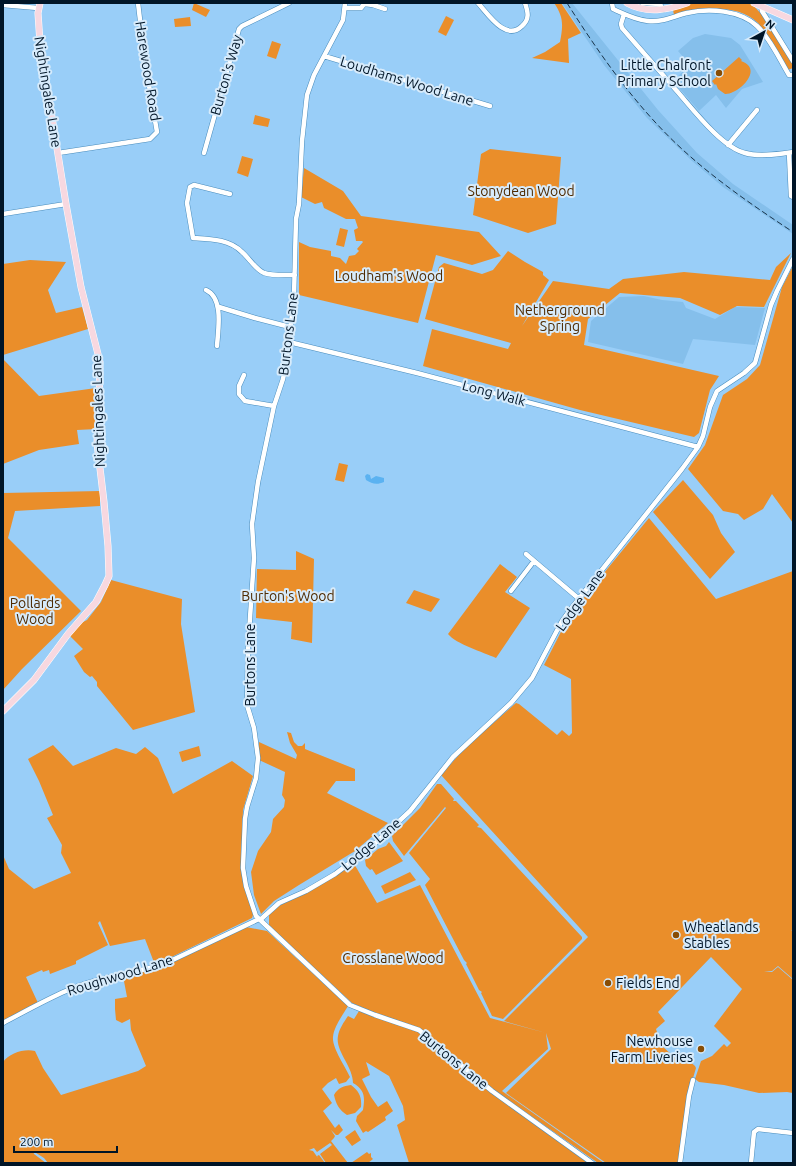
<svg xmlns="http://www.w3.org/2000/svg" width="796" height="1166" font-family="Ubuntu,sans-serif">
	<rect width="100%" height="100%" fill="#99cef8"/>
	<!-- built -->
	<path fill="#85bfeb" d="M 562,3 L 572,3 L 658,110 L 697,153 L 733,184 L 793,225 L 793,234 L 723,187 L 692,161 L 647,118 L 604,65 Z
		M 705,34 L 731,38 L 740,45 L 763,82 L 742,89 L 726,108 L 716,95 L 699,111 L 673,81 L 690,65 L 678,51 L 693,38 Z
		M 644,296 L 662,300 L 683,302 L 686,308 L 715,319 L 735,307 L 765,308 L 755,345 L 693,339 L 683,364 L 588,342 L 591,321 L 619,297 Z"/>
	<!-- green -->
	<path fill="#ea8e2a" d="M 194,3 L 210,10 L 206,17 L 192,10 Z
		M 554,3 L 561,3 L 581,33 L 568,39 L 569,63 L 532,58 L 545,52 L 560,42 C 563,26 564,17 554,3 Z
		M 692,3 L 752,4 L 764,17 L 793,63 L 793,68 L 788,70 C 781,59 773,47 766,36 C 763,32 761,26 758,23 C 737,3 700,8 674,15 L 673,10 Z
		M 446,16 L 454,20 L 446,36 L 438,32 Z
		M 190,17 L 191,26 L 175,27 L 174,19 Z
		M 272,41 L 281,44 L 276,59 L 267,56 Z
		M 739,57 L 742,60 L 741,61 C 765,69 738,95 725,94 L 718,89 L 716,84 L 715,85 L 712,81 Z
		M 255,115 L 270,119 L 268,127 L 253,124 Z
		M 490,149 L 561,157 L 556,224 L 528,233 L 473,215 L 481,154 Z
		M 242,156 L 253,159 L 248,177 L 237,173 Z
		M 304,168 L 343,191 L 361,216 L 479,232 L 501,256 L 472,265 L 436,255 L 418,323 L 299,295 L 299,242 L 310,247 L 331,251 L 331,256 L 340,258 L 346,264 L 349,256 L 355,255 L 359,251 L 357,249 L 363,242 L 362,241 L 356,241 L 354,230 L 358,228 L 355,219 L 346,219 L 324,208 L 322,202 L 315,204 L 301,197 Z
		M 340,228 L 348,230 L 344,247 L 336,245 Z
		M 508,251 L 525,262 L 543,272 L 543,275 L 549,280 L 522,326 L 553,281 L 609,289 L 623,279 L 684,272 L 770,280 L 776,267 L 791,253 L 764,307 L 737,306 L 720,315 L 680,298 L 620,293 L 588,319 L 584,345 L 719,376 L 710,390 L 699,433 L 694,437 L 580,410 L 423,366 L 432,329 L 508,349 L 511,343 L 425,319 L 439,267 L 444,263 L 482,274 L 493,270 Z
		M 30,260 L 66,262 L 48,290 L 56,313 L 82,307 L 88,329 L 3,355 L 3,264 Z
		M 793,266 L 793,523 L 772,494 L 763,509 L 744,520 L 738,514 L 723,511 L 688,469 L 705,445 L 723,395 L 747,379 L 760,365 L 782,287 Z
		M 3,359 L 39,396 L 96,388 L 97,429 L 77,430 L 79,444 L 39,450 L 3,464 Z
		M 339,463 L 348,465 L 344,482 L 335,480 Z
		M 683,480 L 713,515 L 721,533 L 735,552 L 710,579 L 653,512 Z
		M 100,491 L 100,506 L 15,511 L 8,538 L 81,611 L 22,669 L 3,690 L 3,493 Z
		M 649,518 L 716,599 L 793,571 L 793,929 L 791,931 L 793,930 L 793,979 L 778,966 L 772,971 L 764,972 L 772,972 L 778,967 L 793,980 L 793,1093 L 787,1092 L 759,1093 L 724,1085 L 699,1082 L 695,1079 L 701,1061 L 712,1056 L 724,1044 L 727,1047 L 731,1043 L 714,1026 L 742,989 L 711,957 L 658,1012 L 665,1021 L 656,1029 L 661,1045 L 673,1056 L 679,1052 L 695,1066 L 696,1068 L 688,1095 L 679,1163 L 606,1163 L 506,1093 L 551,1049 L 546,1033 L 548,1049 L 502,1091 L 604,1163 L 598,1163 L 494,1090 L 420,1028 L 375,1013 L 352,1003 L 269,926 L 269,915 L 279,906 L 335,875 L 353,862 L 377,903 L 420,885 L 490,1018 L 546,1033 L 504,1021 L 588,937 L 441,775 L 465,748 L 516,703 L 519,704 L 557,735 L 562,730 L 569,736 L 572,733 L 571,679 L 544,665 L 565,624 L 581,601 Z
		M 296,551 L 314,559 L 312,643 L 291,639 L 292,622 L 256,618 L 257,569 L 296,570 Z
		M 500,564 L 517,577 L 505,592 L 530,608 L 496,658 C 483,652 456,644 448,634 Z
		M 111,580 L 182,599 L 181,624 L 195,712 L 133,730 L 97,686 L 97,682 L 92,676 L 90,677 L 84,672 L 74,656 L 83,649 L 70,636 L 81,623 L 87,620 L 101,602 Z
		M 414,590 L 440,599 L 431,612 L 406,603 Z
		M 287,732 L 291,733 L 294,742 L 298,746 L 302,746 L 305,743 L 305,749 L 355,769 L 355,781 L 336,781 L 327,793 L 388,823 L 355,851 L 299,885 L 274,901 L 261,914 L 254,895 L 251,872 L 258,851 L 271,832 L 273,819 L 284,807 L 285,800 L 282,795 L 285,772 L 259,760 L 259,742 L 296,759 L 297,755 L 290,743 Z
		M 53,745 L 73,766 L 116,748 L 136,754 L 145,747 L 158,758 L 173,794 L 232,761 L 253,776 L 243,810 L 241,868 L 253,915 L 252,918 L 155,965 L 145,939 L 110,946 L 100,921 L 98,923 L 108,945 L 76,961 L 76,964 L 50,974 L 49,970 L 43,972 L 42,970 L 26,977 L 38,1003 L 3,1021 L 3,855 L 9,869 L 34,889 L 71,873 L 61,853 L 62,845 L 47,818 L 53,815 L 39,781 L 28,759 Z
		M 199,746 L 201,756 L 182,762 L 179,752 Z
		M 437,784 L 441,784 L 454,799 L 453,801 L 456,801 L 479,825 L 477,827 L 481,828 L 582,937 L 582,939 L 503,1019 L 492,1016 L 481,993 L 482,992 L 479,990 L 466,964 L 467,963 L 464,960 L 425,885 L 430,879 L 409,853 L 446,808 L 445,807 L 404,856 L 393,841 L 392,836 L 420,808 Z
		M 389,842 L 403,861 L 376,875 L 372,869 L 370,870 L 366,866 L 365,860 L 378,849 L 386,846 Z
		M 410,872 L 416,880 L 385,894 L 381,886 Z
		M 246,927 L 267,931 L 348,1006 C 343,1015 334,1026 333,1037 C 332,1048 345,1066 350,1077 L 346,1082 L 339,1084 L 336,1078 L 328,1083 L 322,1089 L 332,1103 L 323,1111 L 335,1128 L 339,1124 L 343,1130 L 338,1135 L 336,1135 L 331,1130 L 335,1136 L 334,1138 L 331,1141 L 348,1163 L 326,1163 L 320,1154 L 332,1145 L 330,1143 L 317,1152 L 314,1148 L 309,1150 L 313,1151 L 318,1158 L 317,1156 L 319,1155 L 325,1163 L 48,1163 L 44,1158 L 33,1151 L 34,1154 L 46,1163 L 3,1163 L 3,1062 C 9,1053 25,1048 35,1051 L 43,1068 L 61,1095 L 138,1071 L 146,1066 L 131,1030 L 130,1019 L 122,1023 L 116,1020 L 115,1009 L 115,999 L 127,997 L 123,976 L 148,970 Z
		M 359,1011 L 369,1015 L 418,1032 L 488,1090 L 588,1163 L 409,1163 L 397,1125 L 405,1120 L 403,1106 L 389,1076 L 366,1062 L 370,1075 L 362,1079 L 371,1097 L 378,1107 L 387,1101 L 393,1111 L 385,1117 L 386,1120 L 368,1132 L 366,1131 L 363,1133 L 356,1121 L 357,1116 L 363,1110 C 365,1097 365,1090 353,1083 C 353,1066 335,1051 338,1036 C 339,1029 344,1022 348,1016 L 354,1019 Z
		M 351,1085 C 359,1091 362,1097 361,1107 L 355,1113 L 347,1115 C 339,1110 336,1104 334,1095 C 338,1088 343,1086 351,1085 Z
		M 355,1130 L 361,1140 L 352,1146 L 345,1137 Z
		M 367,1152 L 369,1154 L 371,1153 L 371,1157 L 373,1159 L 368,1163 L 351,1163 Z"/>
	<!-- water -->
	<path fill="#5bb2f1" d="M 367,474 L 370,475 L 371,479 L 376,476 L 384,478 L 384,482 C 377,485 372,484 366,480 L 365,476 Z"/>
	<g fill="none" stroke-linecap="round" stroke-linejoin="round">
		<!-- minor casing -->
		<g stroke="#498cbc" stroke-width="5.5">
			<path id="minor" d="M 345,3 L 343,20 L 314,75 L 307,95 L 302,141 L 299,204 L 296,219 L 294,296 L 287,359 L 283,379 L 274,406 L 258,482 L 252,524 L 254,558 L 248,648 L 247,705 L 254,728 L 258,758 L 256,778 L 247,807 L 245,819 L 243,868 L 246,886 L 256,916 L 350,1005 L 375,1015 L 419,1030 L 492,1091 L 592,1163
				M 478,3 C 488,14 506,42 522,26 C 530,19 528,12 525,3
				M 612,3 L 613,9 C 624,14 636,20 648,21 C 661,23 674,16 687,13 C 709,8 740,10 757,26 C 770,38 780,60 789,75 L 793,75
				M 642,3 L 660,4 L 663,10
				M 365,4 L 373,5 L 385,9
				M 3,5 L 38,8
				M 761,6 L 762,11 L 793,61
				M 345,8 L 361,8 L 365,3
				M 624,14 L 621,24 L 622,28 C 640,49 658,69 676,90 C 692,108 721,147 745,153 C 759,157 778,154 793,152
				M 324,56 L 490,106
				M 728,145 L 757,110
				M 58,153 L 150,139 L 157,132 L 145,62 L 138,3
				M 204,153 L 239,29 L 242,26 L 289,3
				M 789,153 L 791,196 L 793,197
				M 230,194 L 194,185 L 190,187 L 187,203 L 193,238 C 210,239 229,239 242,252 C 249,258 255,269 264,273 C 273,276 286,275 295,275
				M 3,214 L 66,204
				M 206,290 C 224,298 218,330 217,346
				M 219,307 L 255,318 L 290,327
				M 289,342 L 417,373 L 698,447
				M 244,375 L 239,386 L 239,394 L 245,401 L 274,406
				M 526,554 L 578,598
				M 511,591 L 534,561
				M 260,920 L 279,903 L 306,891 L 335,874 L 371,847 L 410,811 L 453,757 L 511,703 L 532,678 L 562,621 L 570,610 L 682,469 L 698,447 L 703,436 L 710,407 L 717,391 L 744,373 L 755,363 L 771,305 L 777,291 L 793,259
				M 3,1023 C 24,1012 45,1000 66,991 C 97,977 132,974 164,964 L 259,919
				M 680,1163 L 689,1096 L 693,1080
				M 751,1163 L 754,1132 L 758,1129 L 793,1133"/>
		</g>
		<!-- major casing -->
		<g stroke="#fff" stroke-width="7">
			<path id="major" d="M 627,3 C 647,14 667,10 687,3
				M 754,3 L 793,20
				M 3,711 L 34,680 L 68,634 L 96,602 L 105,585 L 109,576 L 108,546 L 104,502 L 97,443 L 99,411 L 100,362 L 81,287 L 66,204 L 40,43 L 38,13 L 40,3"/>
		</g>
		<!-- minor -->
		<use href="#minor" stroke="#fff" stroke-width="4.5"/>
		<!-- major -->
		<use href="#major" stroke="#f7d8e0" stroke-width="6"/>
		<!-- rail -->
		<path stroke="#19344a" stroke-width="1" stroke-dasharray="6 3" stroke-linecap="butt" d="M 567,3 C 600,55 637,108 683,150 C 717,181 755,207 793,232"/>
	</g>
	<!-- markers -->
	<g fill="#884d05" stroke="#d7ebfb" stroke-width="1.5">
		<circle cx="719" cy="73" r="4"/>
		<circle cx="676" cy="935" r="4"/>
		<circle cx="608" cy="983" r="4"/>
		<circle cx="701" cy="1049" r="4"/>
	</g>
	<g text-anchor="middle" stroke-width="4" stroke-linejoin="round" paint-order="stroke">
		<!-- poi labels -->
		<g font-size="14" fill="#001527" stroke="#d7ebfb" text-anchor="end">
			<text x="711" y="70">Little Chalfont<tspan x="711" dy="16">Primary School</tspan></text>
			<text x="684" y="932" text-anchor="start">Wheatlands<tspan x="684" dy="16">Stables</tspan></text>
			<text x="616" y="988" text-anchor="start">Fields End</text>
			<text x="693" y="1046">Newhouse<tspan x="693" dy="16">Farm Liveries</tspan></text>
		</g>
		<!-- street labels -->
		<g font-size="14" fill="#001527" stroke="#d7ebfb">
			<text transform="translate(148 71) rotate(81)" y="5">Harewood Road</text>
			<text transform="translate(226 75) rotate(-74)" y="5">Burton's Way</text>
			<text transform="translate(407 81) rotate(17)" y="5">Loudhams Wood Lane</text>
			<text transform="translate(48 92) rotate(81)" y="5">Nightingales Lane</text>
			<text transform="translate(288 334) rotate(-83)" y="5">Burtons Lane</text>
			<text transform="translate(494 393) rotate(15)" y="5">Long Walk</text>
			<text transform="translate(98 411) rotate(-92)" y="5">Nightingales Lane</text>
			<text transform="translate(580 600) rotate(-54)" y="5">Lodge Lane</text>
			<text transform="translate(250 665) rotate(-90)" y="5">Burtons Lane</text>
			<text transform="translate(371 844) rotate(-40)" y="5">Lodge Lane</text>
			<text transform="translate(120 975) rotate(-17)" y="5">Roughwood Lane</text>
			<text transform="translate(454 1060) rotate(39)" y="5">Burtons Lane</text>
		</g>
		<!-- park labels -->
		<g font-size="14" fill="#4f2b02" stroke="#d7ebfb">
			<text x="521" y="196">Stonydean Wood</text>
			<text x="389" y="281">Loudham's Wood</text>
			<text x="560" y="315">Netherground<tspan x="560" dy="16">Spring</tspan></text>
			<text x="288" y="601">Burton's Wood</text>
			<text x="35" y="608">Pollards<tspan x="35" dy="16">Wood</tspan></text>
			<text x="393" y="963">Crosslane Wood</text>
		</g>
	</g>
	<!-- border -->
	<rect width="796" height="1166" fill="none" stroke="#001527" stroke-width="8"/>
	<!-- north arrow -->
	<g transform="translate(764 32) rotate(40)" stroke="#d7ebfb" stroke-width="3" paint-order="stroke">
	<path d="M0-3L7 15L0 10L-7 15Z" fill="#001527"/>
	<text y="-6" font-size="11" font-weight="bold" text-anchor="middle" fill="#001527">N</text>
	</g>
	<!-- scale -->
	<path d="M14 1146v6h103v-6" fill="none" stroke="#001527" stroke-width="2"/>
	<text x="20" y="1146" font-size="12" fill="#001527" stroke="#d7ebfb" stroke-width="3" paint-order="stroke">200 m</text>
</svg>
